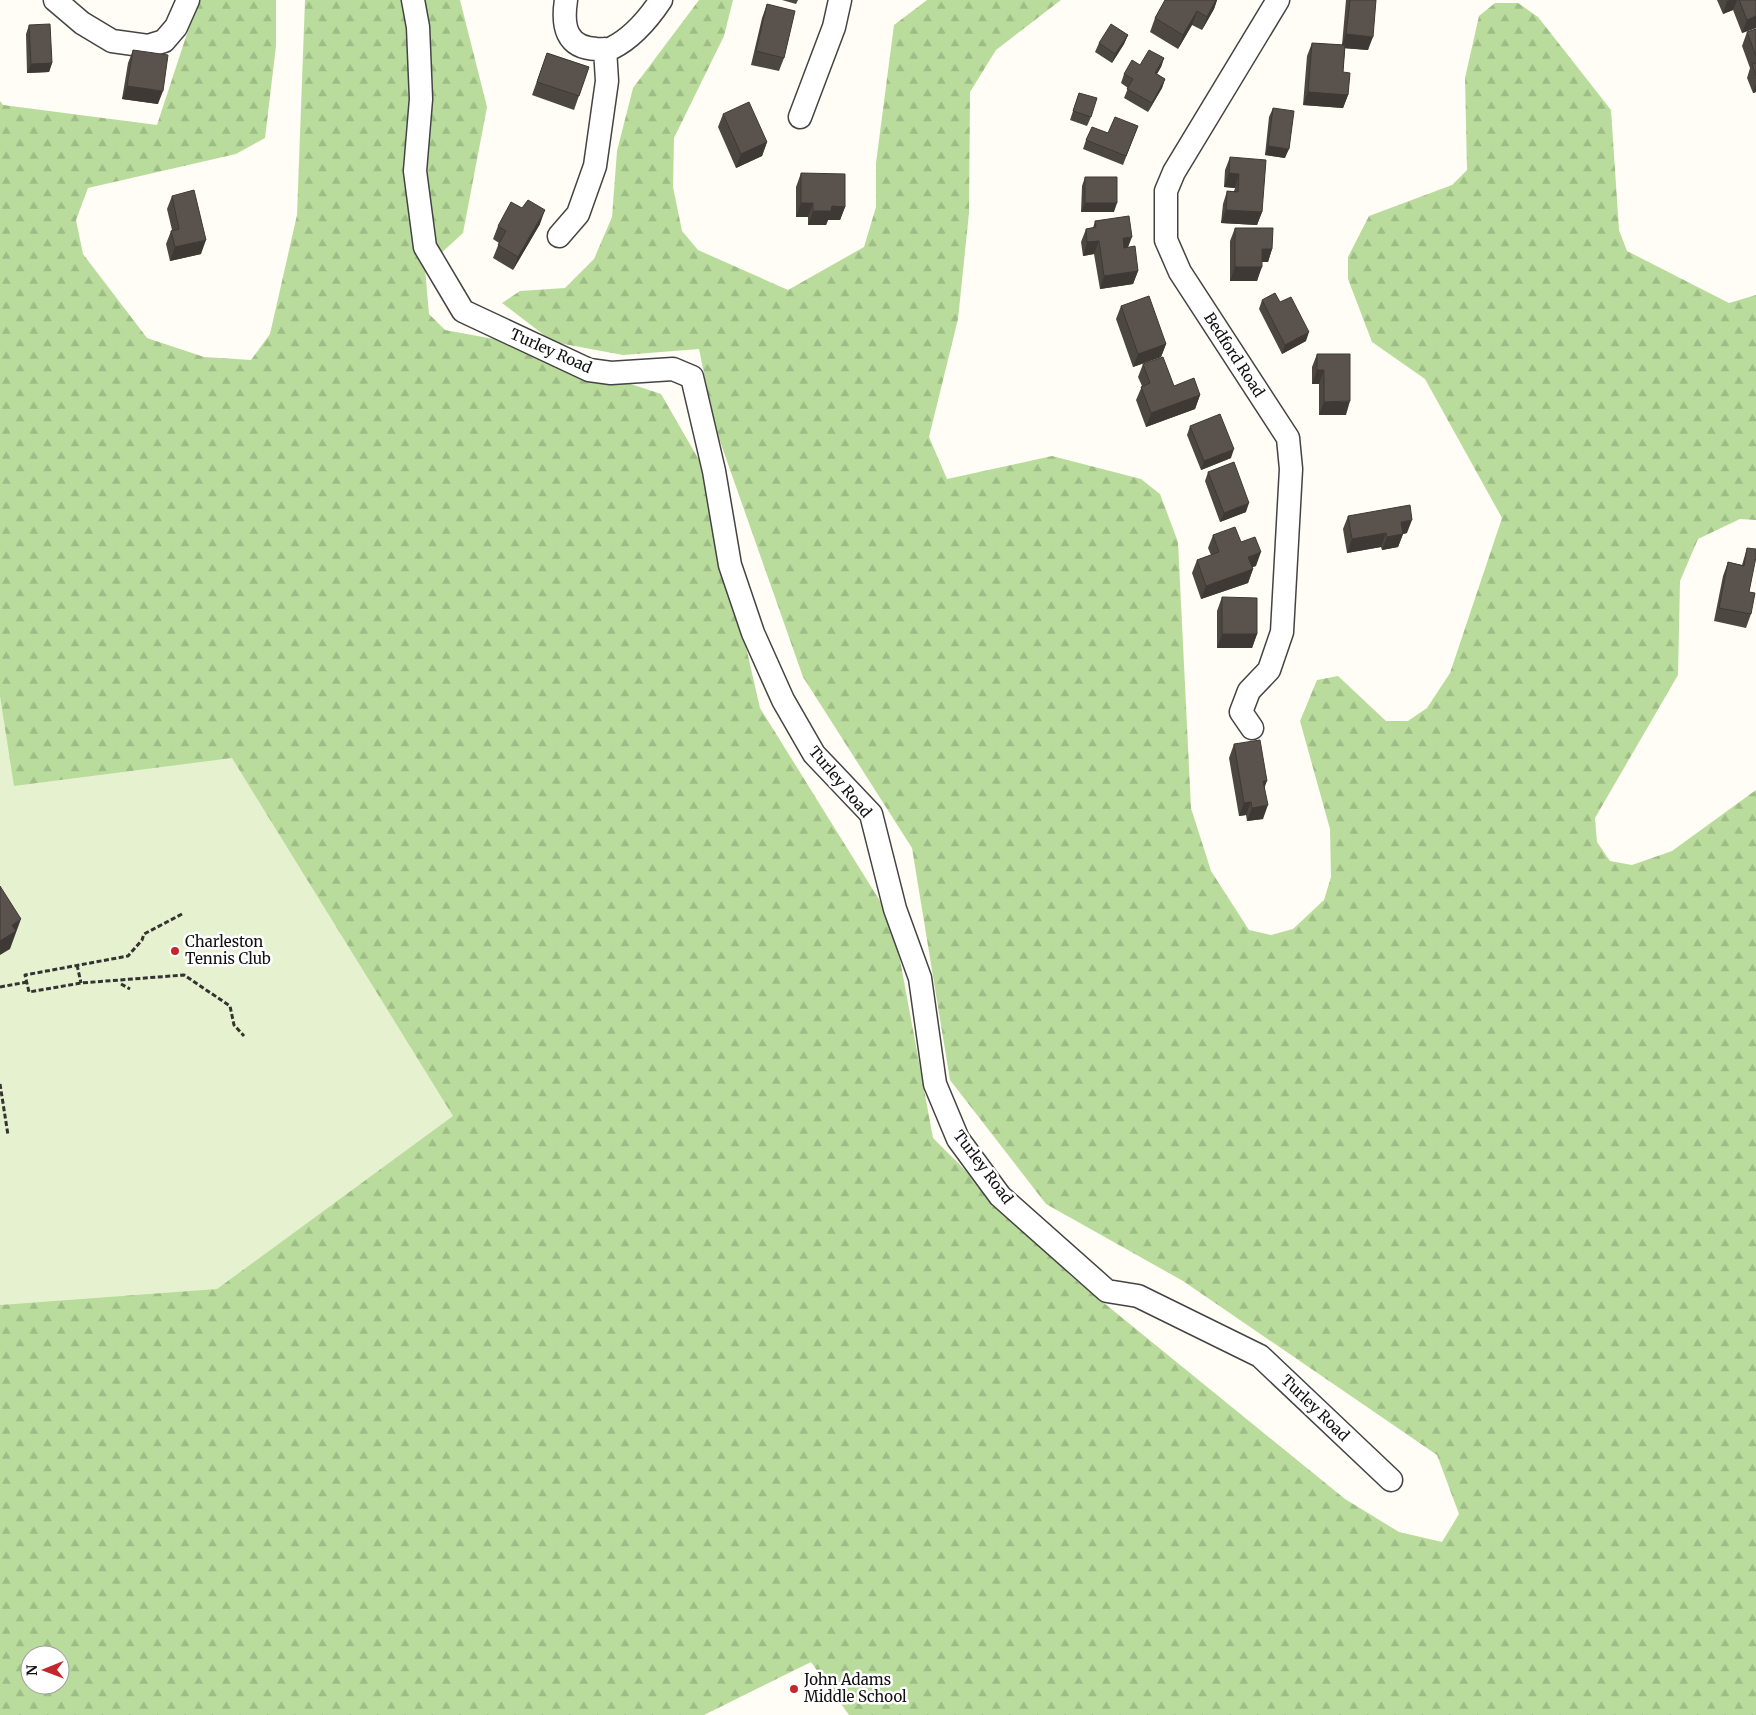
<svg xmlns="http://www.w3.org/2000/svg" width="1756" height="1715" font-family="Merriweather,serif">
	<defs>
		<pattern id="forest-firs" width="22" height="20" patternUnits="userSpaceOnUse" patternTransform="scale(1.25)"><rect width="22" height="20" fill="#b9dc9c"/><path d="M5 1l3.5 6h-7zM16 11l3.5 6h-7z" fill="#9ebc85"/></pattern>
	</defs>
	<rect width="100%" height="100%" fill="#fffdf5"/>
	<!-- forest -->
	<path fill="url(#forest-firs)" fill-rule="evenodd" d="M 198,0 L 276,0 L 276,46 L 265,138 L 236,154 L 88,188 L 76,220 L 83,254 L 147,338 L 204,357 L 251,360 L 270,334 L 297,215 L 305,0 L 460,0 L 487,107 L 463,233 L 425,268 L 429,314 L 445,330 L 494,339 L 661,394 L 706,472 L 760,708 L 893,922 L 933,1138 L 1072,1277 L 1345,1499 L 1399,1532 L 1442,1542 L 1459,1514 L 1437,1455 L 1183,1281 L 1046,1204 L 950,1080 L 912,848 L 803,677 L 715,427 L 699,349 L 623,355 L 553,342 L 502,303 L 520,291 L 565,288 L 594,259 L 612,217 L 617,151 L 633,88 L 699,0 L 733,0 L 724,36 L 674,138 L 673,187 L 682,231 L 698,250 L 788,290 L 864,247 L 876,207 L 876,163 L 894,25 L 927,0 L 1061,0 L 996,50 L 970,92 L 969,213 L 958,319 L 929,437 L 947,479 L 1052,456 L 1141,479 L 1160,494 L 1178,542 L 1191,808 L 1211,871 L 1249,930 L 1271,935 L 1293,929 L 1324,900 L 1331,877 L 1330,829 L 1300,721 L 1317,680 L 1338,676 L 1386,721 L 1408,721 L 1427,708 L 1450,673 L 1502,518 L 1425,379 L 1372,342 L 1348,279 L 1348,257 L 1369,216 L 1452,185 L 1467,170 L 1465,78 L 1479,16 L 1495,3 L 1518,3 L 1538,17 L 1611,110 L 1619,230 L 1627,251 L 1729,303 L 1756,295 L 1756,520 L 1740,519 L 1698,539 L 1680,581 L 1678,675 L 1595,818 L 1597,842 L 1610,861 L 1632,865 L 1672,851 L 1756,790 L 1756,1715 L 849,1715 L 811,1662 L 704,1715 L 0,1715 L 0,101 L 3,105 L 157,125 ZM 30,1655 L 60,1655 L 60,1685 L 30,1685 Z"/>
	<!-- pitch -->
	<path fill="#e6f2cf" d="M 0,696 L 14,786 L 232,758 L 453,1116 L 217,1289 L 0,1305 Z"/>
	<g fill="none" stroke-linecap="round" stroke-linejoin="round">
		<!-- minor casing -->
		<g stroke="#444" stroke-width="25">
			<path id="minor" d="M 55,0 L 82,23 L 112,41 L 148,46 L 164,41 L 176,27 L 188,0
				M 413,0 L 418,27 L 421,99 L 415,171 L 425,247 L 463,311 L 589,370 L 611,373 L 673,369 L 692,377 L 714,471 L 730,565 L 753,633 L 783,700 L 814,754 L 871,814 L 895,909 L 920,978 L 935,1084 L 958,1139 L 1000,1196 L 1107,1291 L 1138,1296 L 1260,1356 L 1391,1480
				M 566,0 C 562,26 566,48 597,49 C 602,49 608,50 612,48 C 632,38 649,18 661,0
				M 800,117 L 834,27 L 840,0
				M 559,236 L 578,214 L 595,166 L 607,81 L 605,49
				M 1252,728 L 1241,712 L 1249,691 L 1269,670 L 1282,632 L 1291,469 L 1288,438 L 1180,272 L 1166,240 L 1166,191 L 1174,172 L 1278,0"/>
		</g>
		<!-- path -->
		<path stroke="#333" stroke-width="3" stroke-dasharray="5 2.5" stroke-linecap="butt" d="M 182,914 L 144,934 L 142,940 L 128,956 L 25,975 L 29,992 L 81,983 L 184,975 L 230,1006 L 234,1025 L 244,1036
			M 77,965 L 81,983
			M 121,984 L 130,989
			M 0,987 L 27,982
			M 0,1084 L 8,1135"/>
		<!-- minor -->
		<use href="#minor" stroke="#fff" stroke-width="22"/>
	</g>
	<!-- wall -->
	<path fill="#4d4742" d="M 782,0 L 798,0 L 796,4 Z
		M 1165,0 L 1217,0 L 1214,9 L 1202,30 L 1192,25 L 1178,49 L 1150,32 L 1155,18 Z
		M 1346,0 L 1376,0 L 1368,50 L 1345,48 L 1343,72 L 1348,95 L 1343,108 L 1303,105 L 1307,56 L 1312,43 L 1342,45 Z
		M 1717,0 L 1756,0 L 1756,28 L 1742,33 L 1733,10 L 1723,14 Z
		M 767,4 L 784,58 L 779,71 L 751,65 L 762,18 Z
		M 29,25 L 52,63 L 49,72 L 27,73 L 26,34 Z
		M 1756,29 L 1756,92 L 1753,93 L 1747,78 L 1750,68 L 1742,46 L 1747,32 Z
		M 1128,35 L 1124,44 L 1112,63 L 1095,52 L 1099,43 Z
		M 133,50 L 158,104 L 122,99 L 128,63 Z
		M 547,53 L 589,67 L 574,110 L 532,95 Z
		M 1164,58 L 1161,67 L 1157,74 L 1165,79 L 1162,88 L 1148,112 L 1124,98 L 1128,88 L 1121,83 L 1124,74 L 1140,65 Z
		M 1079,93 L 1091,117 L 1087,126 L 1070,120 Z
		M 1273,108 L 1285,158 L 1265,155 L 1269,117 Z
		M 723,114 L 767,142 L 762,156 L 736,168 L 718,127 Z
		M 1138,126 L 1123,165 L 1083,149 L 1086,140 L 1108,133 Z
		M 1230,157 L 1262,212 L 1257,225 L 1221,223 L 1223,204 L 1227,191 L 1234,191 L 1235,188 L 1224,187 L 1225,170 Z
		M 801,173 L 845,207 L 840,220 L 828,220 L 826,225 L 808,225 L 808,217 L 796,217 L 796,187 Z
		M 1085,177 L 1114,212 L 1081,212 L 1082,186 Z
		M 172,196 L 201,254 L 170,261 L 166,244 L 171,231 L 172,230 L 167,209 Z
		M 1095,221 L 1128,247 L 1138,271 L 1133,284 L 1100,289 L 1094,254 L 1083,256 L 1081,242 L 1086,229 L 1093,228 Z
		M 540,224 L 513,270 L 493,258 L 499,243 L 493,239 L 498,226 Z
		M 1235,228 L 1272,249 L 1268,262 L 1262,262 L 1257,281 L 1230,281 L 1230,241 Z
		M 1262,300 L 1280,302 L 1306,341 L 1282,354 L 1259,309 Z
		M 1121,306 L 1166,344 L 1161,357 L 1133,367 L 1116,319 Z
		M 1317,354 L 1346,415 L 1319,415 L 1319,384 L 1312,384 L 1312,367 Z
		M 1143,364 L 1174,386 L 1200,395 L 1195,409 L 1146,427 L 1136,400 L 1142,386 L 1138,377 Z
		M 1190,426 L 1231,458 L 1201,470 L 1187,435 Z
		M 1208,472 L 1246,512 L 1220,522 L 1205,481 Z
		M 1348,516 L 1407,533 L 1403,534 L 1398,547 L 1382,550 L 1381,547 L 1347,553 L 1343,529 Z
		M 1213,535 L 1241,542 L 1256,566 L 1252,567 L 1253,569 L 1248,583 L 1201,599 L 1192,573 L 1197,560 L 1211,555 L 1208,548 Z
		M 1747,548 L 1749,592 L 1751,614 L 1746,628 L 1714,621 L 1723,576 L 1728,562 L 1742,565 Z
		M 1222,597 L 1257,634 L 1252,648 L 1217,648 L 1217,611 Z
		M 1234,744 L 1265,788 L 1263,819 L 1247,821 L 1246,815 L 1239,816 L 1229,758 Z"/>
	<!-- shaded-wall -->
	<path fill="#3f3936" d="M 1216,0 L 1217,0 L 1214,9 L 1202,30 L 1207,17 Z
		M 1730,0 L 1737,0 L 1733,10 L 1723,14 L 1727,1 Z
		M 1197,11 L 1192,25 L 1178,49 L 1183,35 Z
		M 1756,16 L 1756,28 L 1742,33 L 1747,20 Z
		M 1346,34 L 1373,37 L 1368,50 L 1341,48 Z
		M 1128,35 L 1124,44 L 1112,63 L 1115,54 Z
		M 1164,58 L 1161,67 L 1152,82 L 1155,73 Z
		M 52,63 L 49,72 L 27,73 L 31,64 Z
		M 1165,79 L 1162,88 L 1148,112 L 1152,103 Z
		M 1756,84 L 1756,92 L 1753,93 Z
		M 127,86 L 163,91 L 158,104 L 122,99 Z
		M 1308,92 L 1348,95 L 1343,108 L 1303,105 Z
		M 767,142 L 762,156 L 736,168 L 741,154 Z
		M 1268,146 L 1289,149 L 1285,158 L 1265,155 Z
		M 1229,173 L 1239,174 L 1235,188 L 1224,187 Z
		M 801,203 L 813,203 L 808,217 L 796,217 Z
		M 1085,203 L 1117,203 L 1114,212 L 1081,212 Z
		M 832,206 L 845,207 L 840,220 L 828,220 L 826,225 L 808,225 L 813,211 Z
		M 545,210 L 540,224 L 513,270 L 518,257 Z
		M 1226,210 L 1262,212 L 1257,225 L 1221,223 Z
		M 1132,237 L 1127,250 L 1118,252 L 1123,238 Z
		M 206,240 L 201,254 L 170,261 L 175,247 Z
		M 1099,241 L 1094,254 L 1083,256 L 1087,242 Z
		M 1262,249 L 1272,249 L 1268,262 L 1257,262 Z
		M 1235,267 L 1262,267 L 1257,281 L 1230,281 Z
		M 1138,271 L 1133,284 L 1100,289 L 1104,276 Z
		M 1309,332 L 1306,341 L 1282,354 L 1285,345 Z
		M 1166,344 L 1161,357 L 1133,367 L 1138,354 Z
		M 1317,370 L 1324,370 L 1319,384 L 1312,384 Z
		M 1200,395 L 1195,409 L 1146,427 L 1151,413 Z
		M 1350,401 L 1346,415 L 1319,415 L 1324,402 Z
		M 1234,449 L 1231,458 L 1201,470 L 1204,461 Z
		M 1249,503 L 1246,512 L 1220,522 L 1224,513 Z
		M 1412,520 L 1407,533 L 1403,534 L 1398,547 L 1382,550 L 1387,537 L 1401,522 Z
		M 1386,533 L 1381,547 L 1347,553 L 1352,539 Z
		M 1261,552 L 1256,566 L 1243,570 L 1248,557 Z
		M 1253,569 L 1248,583 L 1201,599 L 1206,586 Z
		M 1222,634 L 1257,634 L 1252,648 L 1217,648 Z
		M 1263,781 L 1267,781 L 1262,794 Z
		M 1251,802 L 1246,815 L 1239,816 L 1244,803 Z
		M 1268,805 L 1263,819 L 1247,821 L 1252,808 Z
		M 21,919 L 10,949 L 0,955 L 0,941 L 12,925 Z"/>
	<!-- building -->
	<path fill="#5a524d" stroke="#3f3936" d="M 1165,0 L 1216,0 L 1207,17 L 1197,11 L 1183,35 L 1155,18 Z
		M 1350,0 L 1376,0 L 1373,37 L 1346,34 Z
		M 1739,0 L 1756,0 L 1756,16 L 1747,20 Z
		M 767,4 L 795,11 L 784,58 L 756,51 Z
		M 50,24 L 52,63 L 31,64 L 29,25 Z
		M 1111,24 L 1128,35 L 1115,54 L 1099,43 Z
		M 1756,29 L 1756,56 L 1747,32 Z
		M 1312,43 L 1345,45 L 1343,72 L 1350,73 L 1348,95 L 1308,92 Z
		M 133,50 L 168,55 L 163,91 L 127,86 Z
		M 1149,50 L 1164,58 L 1155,73 L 1165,79 L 1152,103 L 1127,89 L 1133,79 L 1124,74 L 1132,60 L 1140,65 Z
		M 547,53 L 589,67 L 579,96 L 537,82 Z
		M 1756,63 L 1756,76 L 1752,64 Z
		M 1079,93 L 1097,98 L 1091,117 L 1073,111 Z
		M 749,102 L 767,142 L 741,154 L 723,114 Z
		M 1273,108 L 1294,111 L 1289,149 L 1268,146 Z
		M 1115,117 L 1138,126 L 1126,156 L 1086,140 L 1092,127 L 1108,133 Z
		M 1230,157 L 1266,160 L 1262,212 L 1226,210 L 1227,191 L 1238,192 L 1239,174 L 1229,173 Z
		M 801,173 L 845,174 L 845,207 L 832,206 L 831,211 L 813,211 L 813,203 L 801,203 Z
		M 1085,177 L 1117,177 L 1117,203 L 1085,203 Z
		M 194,190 L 206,240 L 175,247 L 171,231 L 179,229 L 172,196 Z
		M 528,200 L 545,210 L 518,257 L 498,245 L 506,231 L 498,226 L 511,202 L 522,208 Z
		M 1129,216 L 1132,237 L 1123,238 L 1124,248 L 1135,246 L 1138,271 L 1104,276 L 1099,241 L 1087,242 L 1086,229 L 1096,227 L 1095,221 Z
		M 1235,228 L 1273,228 L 1272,249 L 1262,249 L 1262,267 L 1235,267 Z
		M 1275,293 L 1280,302 L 1291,297 L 1309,332 L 1285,345 L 1262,300 Z
		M 1149,296 L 1166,344 L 1138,354 L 1121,306 Z
		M 1317,354 L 1350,354 L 1350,401 L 1324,402 L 1324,370 L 1317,370 Z
		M 1163,357 L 1174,386 L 1194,378 L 1200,395 L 1151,413 L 1141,387 L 1150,383 L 1143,364 Z
		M 1220,414 L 1234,449 L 1204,461 L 1190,426 Z
		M 1234,462 L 1249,503 L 1224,513 L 1208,472 Z
		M 1410,505 L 1412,520 L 1401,522 L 1403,534 L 1387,537 L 1386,533 L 1352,539 L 1348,516 Z
		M 1235,527 L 1241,542 L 1255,537 L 1261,552 L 1248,557 L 1253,569 L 1206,586 L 1197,560 L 1219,552 L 1213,535 Z
		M 1747,548 L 1756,549 L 1756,557 L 1749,592 L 1755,593 L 1751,614 L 1719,608 L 1728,562 L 1744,566 Z
		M 1222,597 L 1257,598 L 1257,634 L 1222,634 Z
		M 1260,740 L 1267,781 L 1263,781 L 1268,805 L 1252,808 L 1251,802 L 1244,803 L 1234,744 Z
		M 0,886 L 21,919 L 12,925 L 16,931 L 0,941 Z"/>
	<!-- markers -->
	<g fill="#c4262e" stroke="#fff" stroke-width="2">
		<circle cx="175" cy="951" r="5"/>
		<circle cx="794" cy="1689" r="5"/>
	</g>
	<g text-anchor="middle" stroke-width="5" stroke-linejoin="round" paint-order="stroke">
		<!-- street labels -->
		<g font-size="15" fill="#111" stroke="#fff">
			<text transform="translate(551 351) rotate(24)" y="5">Turley Road</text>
			<text transform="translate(1234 355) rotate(57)" y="5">Bedford Road</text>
			<text transform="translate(840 782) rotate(50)" y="5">Turley Road</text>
			<text transform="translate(983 1167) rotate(53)" y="5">Turley Road</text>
			<text transform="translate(1315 1408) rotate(44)" y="5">Turley Road</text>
		</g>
		<!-- poi labels -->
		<g font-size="15" fill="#111" stroke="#fff" text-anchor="start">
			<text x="185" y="947">Charleston<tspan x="185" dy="17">Tennis Club</tspan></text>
			<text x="804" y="1685">John Adams<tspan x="804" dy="17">Middle School</tspan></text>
		</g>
	</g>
	<!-- north arrow -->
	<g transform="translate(45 1670) rotate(269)"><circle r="24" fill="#ffffff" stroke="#a0a0a0"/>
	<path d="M0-4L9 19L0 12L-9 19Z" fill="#c4262e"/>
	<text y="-8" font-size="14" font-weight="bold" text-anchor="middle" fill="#111111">N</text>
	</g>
</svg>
